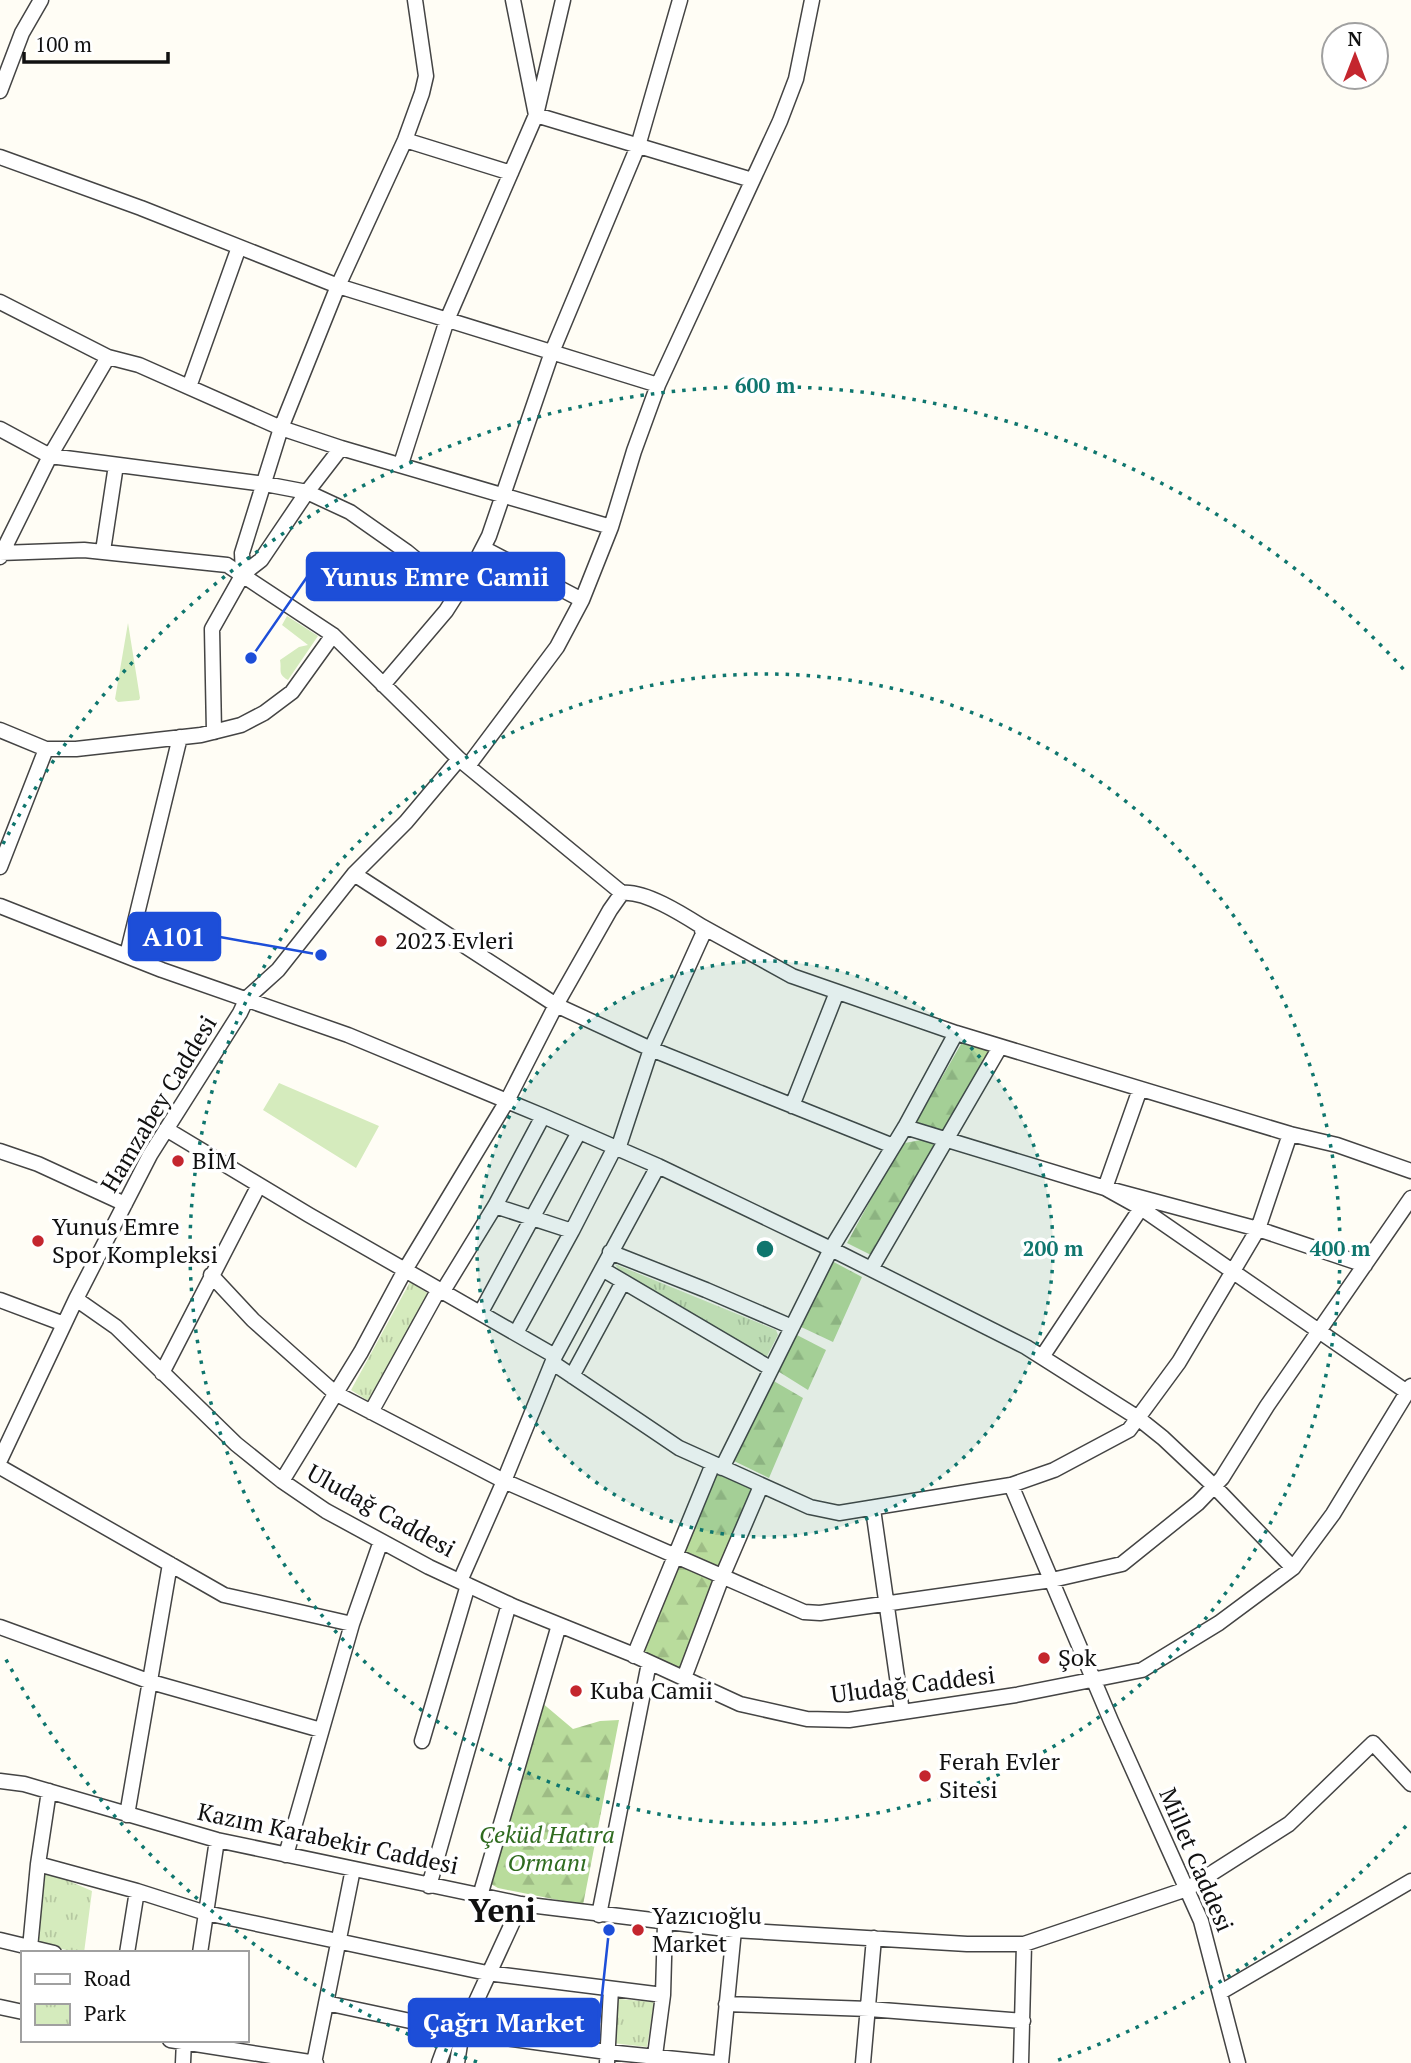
<svg xmlns="http://www.w3.org/2000/svg" width="1411" height="2063" font-family="'PT Serif',serif">
	<defs>
		<pattern id="forest-firs" width="22" height="20" patternUnits="userSpaceOnUse" patternTransform="scale(1.75)"><rect width="22" height="20" fill="#b9dc9c"/><path d="M5 1l3.5 6h-7zM16 11l3.5 6h-7z" fill="#9ebc85"/></pattern>
		<pattern id="park-tufts" width="24" height="20" patternUnits="userSpaceOnUse" patternTransform="scale(1.75)"><rect width="24" height="20" fill="#d5ebbd"/><path d="M3 7l-1-3M5 7V3M7 7l1-3M15 17l-1-3M17 17v-4M19 17l1-3" fill="none" stroke="#b6c8a1"/></pattern>
	</defs>
	<rect width="100%" height="100%" fill="#fffdf5"/>
	<!-- grass -->
	<path fill="#d5ebbd" d="M 287,616 L 318,636 L 288,680 C 277,674 282,670 280,660 L 299,647 L 308,645 L 282,625 Z
		M 128,623 L 140,698 L 139,700 L 118,702 L 115,699 Z
		M 279,1083 L 379,1126 L 356,1168 L 263,1110 Z"/>
	<!-- forest -->
	<path fill="url(#forest-firs)" d="M 964,1039 L 992,1048 L 945,1131 L 915,1124 Z
		M 926,1139 L 937,1144 L 873,1256 L 847,1243 L 893,1159 L 905,1143 Z
		M 830,1260 L 862,1277 L 833,1342 L 799,1326 Z
		M 795,1334 L 826,1350 L 808,1390 L 776,1370 Z
		M 772,1380 L 803,1398 L 769,1478 L 734,1461 Z
		M 717,1473 L 754,1489 L 720,1570 L 683,1553 Z
		M 678,1565 L 713,1581 L 684,1666 L 676,1670 L 646,1656 L 644,1651 Z
		M 541,1702 L 573,1729 L 600,1721 L 619,1720 L 583,1905 L 498,1888 L 489,1883 Z"/>
	<!-- park -->
	<path fill="url(#park-tufts)" d="M 615,1264 L 776,1330 L 778,1335 L 766,1358 L 618,1269 Z
		M 410,1282 L 429,1294 L 370,1402 L 351,1390 Z
		M 45,1874 L 53,1874 L 92,1891 L 84,1953 L 38,1945 L 43,1880 Z
		M 619,1999 L 654,2002 L 647,2047 L 612,2043 L 616,2000 Z"/>
	<g fill="none" stroke-linecap="round" stroke-linejoin="round">
		<!-- minor casing -->
		<g stroke="#444" stroke-width="17">
			<path id="minor" d="M 563,0 L 536,115 L 752,180
				M 0,91 L 22,33 L 41,0
				M 405,140 L 511,173
				M 0,157 L 141,208 L 338,286 L 658,385
				M 0,302 L 108,357 L 139,365 L 281,428 L 341,448 L 611,527
				M 189,387 L 239,247
				M 0,429 L 50,456 L 265,484 L 307,492 L 350,512 L 407,552 L 458,594
				M 401,464 L 447,320 L 536,115 L 513,0
				M 483,548 L 582,600
				M 103,551 L 116,465
				M 0,553 L 84,550 L 227,565 L 333,635 L 459,759 L 622,893
				M 0,557 L 50,456 L 108,357
				M 243,574 L 242,553 L 281,428 L 338,286 L 405,140 L 422,93 L 426,76 L 415,0
				M 383,685 L 446,611 L 469,575 L 489,536 L 552,352 L 638,146 L 680,0
				M 0,730 L 46,749 L 76,749 L 201,735 L 241,725 L 264,713 L 292,692 L 333,635
				M 214,732 L 212,629 L 243,574 L 261,560 L 307,492 L 341,448
				M 468,766 L 557,647 L 582,600 L 611,527 L 634,451 L 658,385 L 780,121 L 796,79 L 812,0
				M 0,867 L 46,749
				M 354,874 L 556,1005 L 651,1049 L 893,1146
				M 0,906 L 162,970 L 348,1035 L 543,1116 L 658,1166 L 831,1249 L 1026,1347 L 1138,1418 L 1163,1438 L 1214,1486 L 1293,1568
				M 701,926 L 792,976 L 956,1033 L 905,1127 L 831,1249 L 722,1468
				M 127,955 L 180,737
				M 956,1033 L 1290,1134 L 1337,1145 L 1411,1171
				M 1140,1089 L 1105,1188 L 1258,1229 L 1365,1265
				M 792,1106 L 837,992
				M 905,1127 L 1105,1188 L 1141,1208 L 1407,1392
				M 166,1129 L 309,1215 L 555,1356
				M 0,1151 L 38,1164 L 125,1204
				M 495,1206 L 572,1231
				M 610,1252 L 706,1290 L 792,1327
				M 602,1269 L 770,1368
				M 871,1269 L 1000,1047
				M 211,1275 L 253,1320 L 335,1393 L 504,1481 L 804,1612 L 820,1613 L 1052,1580 L 1122,1564 L 1198,1503 L 1222,1478 L 1267,1406 L 1411,1198
				M 443,1291 L 495,1206 L 543,1116
				M 76,1299 L 116,1327 L 236,1444 L 282,1481 L 326,1511 L 429,1567 L 515,1607 L 629,1653 L 740,1704 L 807,1719 L 849,1720 L 1016,1695 L 1142,1670 L 1219,1623 L 1293,1568 L 1333,1514 L 1411,1386
				M 0,1300 L 64,1324
				M 481,1312 L 579,1132
				M 516,1333 L 572,1231 L 615,1147
				M 1042,1357 L 1141,1208
				M 553,1363 L 679,1448 L 810,1507 L 839,1513 L 1011,1485 L 1054,1470 L 1129,1430 L 1179,1362 L 1258,1229 L 1290,1134
				M 162,1373 L 259,1185
				M 572,1376 L 623,1282
				M 371,1412 L 439,1289
				M 0,1460 L 76,1299 L 150,1155 L 240,1013 L 247,998 L 278,970 L 354,874 L 406,822 L 459,759
				M 0,1467 L 224,1595 L 352,1624
				M 282,1481 L 361,1352 L 405,1270 L 507,1101 L 556,1005 L 610,910 L 622,893 C 644,890 682,914 701,926 L 703,934 L 651,1049 L 618,1149
				M 1011,1485 L 1111,1721 L 1201,1921 L 1238,2063
				M 873,1509 L 902,1712
				M 460,1581 L 504,1481 L 555,1356 L 658,1166
				M 0,1627 L 151,1682 L 321,1730
				M 634,1656 L 713,1464
				M 684,1678 L 722,1577 L 761,1486
				M 422,1741 L 468,1585
				M 0,1781 L 24,1784 L 217,1840 L 521,1904 L 734,1930 L 967,1944 L 1024,1944 L 1187,1889 L 1289,1824 L 1373,1743 L 1411,1784
				M 127,1815 L 170,1564
				M 286,1855 L 352,1624 L 381,1541
				M 38,1864 L 137,1891 L 206,1913 L 487,1973 L 663,1995
				M 429,1886 L 509,1604
				M 480,1896 L 559,1625
				M 599,1915 L 649,1663
				M 0,1940 L 54,1953
				M 30,1948 L 38,1864 L 49,1791
				M 127,1953 L 137,1891
				M 200,1953 L 217,1840
				M 1221,1992 L 1411,1881
				M 326,2003 L 462,2032 L 607,2052 L 716,2063
				M 726,2004 L 869,2009 L 1023,2021
				M 0,2007 L 23,2012
				M 170,2040 L 316,2063
				M 183,2063 L 184,2040
				M 314,2063 L 353,1869
				M 439,2063 L 451,2030
				M 457,2063 L 462,2032 L 521,1904
				M 607,2063 L 611,1989
				M 654,2063 L 663,1995 L 665,1923
				M 721,2063 L 734,1930
				M 863,2063 L 874,1938
				M 1021,2063 L 1024,1944"/>
		</g>
		<!-- minor -->
		<use href="#minor" stroke="#fff" stroke-width="14"/>
	</g>
	<!-- distance rings -->
	<circle cx="765" cy="1249" r="288" fill="#0f766e" fill-opacity=".12"/>
	<g fill="none" stroke="#0f766e" stroke-width="3.5" stroke-dasharray="3.5 7">
		<circle cx="765" cy="1249" r="288"/>
		<circle cx="765" cy="1249" r="575"/>
		<path d="M1406 1826A863 863 0 0 1 1053 2062M477 2062A863 863 0 0 1 3 1654M3 844A863 863 0 0 1 1406 672"/>
	</g>
	<!-- markers -->
	<g fill="#c4262e" stroke="#fff" stroke-width="2.5">
		<circle cx="381" cy="941" r="7"/>
		<circle cx="178" cy="1161" r="7"/>
		<circle cx="38" cy="1241" r="7"/>
		<circle cx="1044" cy="1658" r="7"/>
		<circle cx="576" cy="1691" r="7"/>
		<circle cx="925" cy="1776" r="7"/>
		<circle cx="638" cy="1930" r="7"/>
	</g>
	<g text-anchor="middle" stroke-width="7" stroke-linejoin="round" paint-order="stroke">
		<!-- poi labels -->
		<g font-size="24" fill="#111" stroke="#fff" text-anchor="start">
			<text x="395" y="949">2023 Evleri</text>
			<text x="192" y="1169">BİM</text>
			<text x="52" y="1235">Yunus Emre<tspan x="52" dy="28">Spor Kompleksi</tspan></text>
			<text x="1058" y="1666">Şok</text>
			<text x="590" y="1699">Kuba Camii</text>
			<text x="939" y="1770">Ferah Evler<tspan x="939" dy="28">Sitesi</tspan></text>
			<text x="652" y="1924">Yazıcıoğlu<tspan x="652" dy="28">Market</tspan></text>
		</g>
		<!-- street labels -->
		<g font-size="24" fill="#111" stroke="#fff">
			<text transform="translate(159 1104) rotate(-59)" y="8">Hamzabey Caddesi</text>
			<text transform="translate(381 1511) rotate(29)" y="8">Uludağ Caddesi</text>
			<text transform="translate(913 1685) rotate(-7)" y="8">Uludağ Caddesi</text>
			<text transform="translate(328 1839) rotate(12)" y="8">Kazım Karabekir Caddesi</text>
			<text transform="translate(1196 1860) rotate(67)" y="8">Millet Caddesi</text>
		</g>
		<!-- park labels -->
		<g font-size="24" font-style="italic" fill="#2f6b1f" stroke="#fff">
			<text x="547" y="1843">Çeküd Hatıra<tspan x="547" dy="28">Ormanı</tspan></text>
		</g>
		<!-- district labels -->
		<g font-size="32" font-weight="bold" fill="#111" stroke="#fff">
			<text x="502" y="1922">Yeni</text>
		</g>
	</g>
	<circle cx="765" cy="1249" r="10" fill="#0f766e" stroke="#fff" stroke-width="3.5"/>
	<g font-size="21" text-anchor="middle" font-weight="bold" fill="#0f766e" stroke="#fff" stroke-width="7" stroke-linejoin="round" paint-order="stroke">
		<text x="765" y="393">600 m</text>
		<text x="1053" y="1256">200 m</text>
		<text x="1340" y="1256">400 m</text>
	</g>
	<!-- callouts -->
	<path fill="none" stroke="#1d4ed8" stroke-width="2.5" d="M251 658L307 577M321 955L220 937M609 1930L599 2023"/>
	<g fill="#1d4ed8" stroke="#fff" stroke-width="2.5">
		<circle cx="251" cy="658" r="7"/>
		<circle cx="321" cy="955" r="7"/>
		<circle cx="609" cy="1930" r="7"/>
	</g>
	<g fill="#1d4ed8" stroke="#1d4ed8" stroke-width="2.5">
		<rect x="307" y="553" width="257" height="47" rx="7"/>
		<rect x="129" y="913" width="91" height="47" rx="7"/>
		<rect x="409" y="1999" width="190" height="47" rx="7"/>
	</g>
	<g font-size="26" text-anchor="middle" font-weight="bold" fill="#fff">
		<text x="435" y="586">Yunus Emre Camii</text>
		<text x="174" y="946">A101</text>
		<text x="504" y="2032">Çağrı Market</text>
	</g>
	<!-- legend -->
	<rect x="21" y="1951" width="228" height="91" fill="#ffffff" stroke="#a0a0a0" stroke-width="2"/>
	<rect x="35" y="1974" width="35" height="10" fill="#ffffff" stroke="#a0a0a0" stroke-width="2"/>
	<text x="84" y="1986" font-size="21" fill="#111111">Road</text>
	<rect x="35" y="2004" width="35" height="21" fill="url(#park-tufts)" stroke="#a0a0a0" stroke-width="2"/>
	<text x="84" y="2021" font-size="21" fill="#111111">Park</text>
	<!-- north arrow -->
	<g transform="translate(1355 56)"><circle r="33" fill="#ffffff" stroke="#a0a0a0" stroke-width="2"/>
	<path d="M0-5L12 26L0 18L-12 26Z" fill="#c4262e"/>
	<text y="-10" font-size="19" font-weight="bold" text-anchor="middle" fill="#111111">N</text>
	</g>
	<!-- scale -->
	<path d="M24 52v10h144v-10" fill="none" stroke="#111111" stroke-width="3.5"/>
	<text x="35" y="52" font-size="21" fill="#111111" stroke="#ffffff" stroke-width="5" paint-order="stroke">100 m</text>
</svg>
